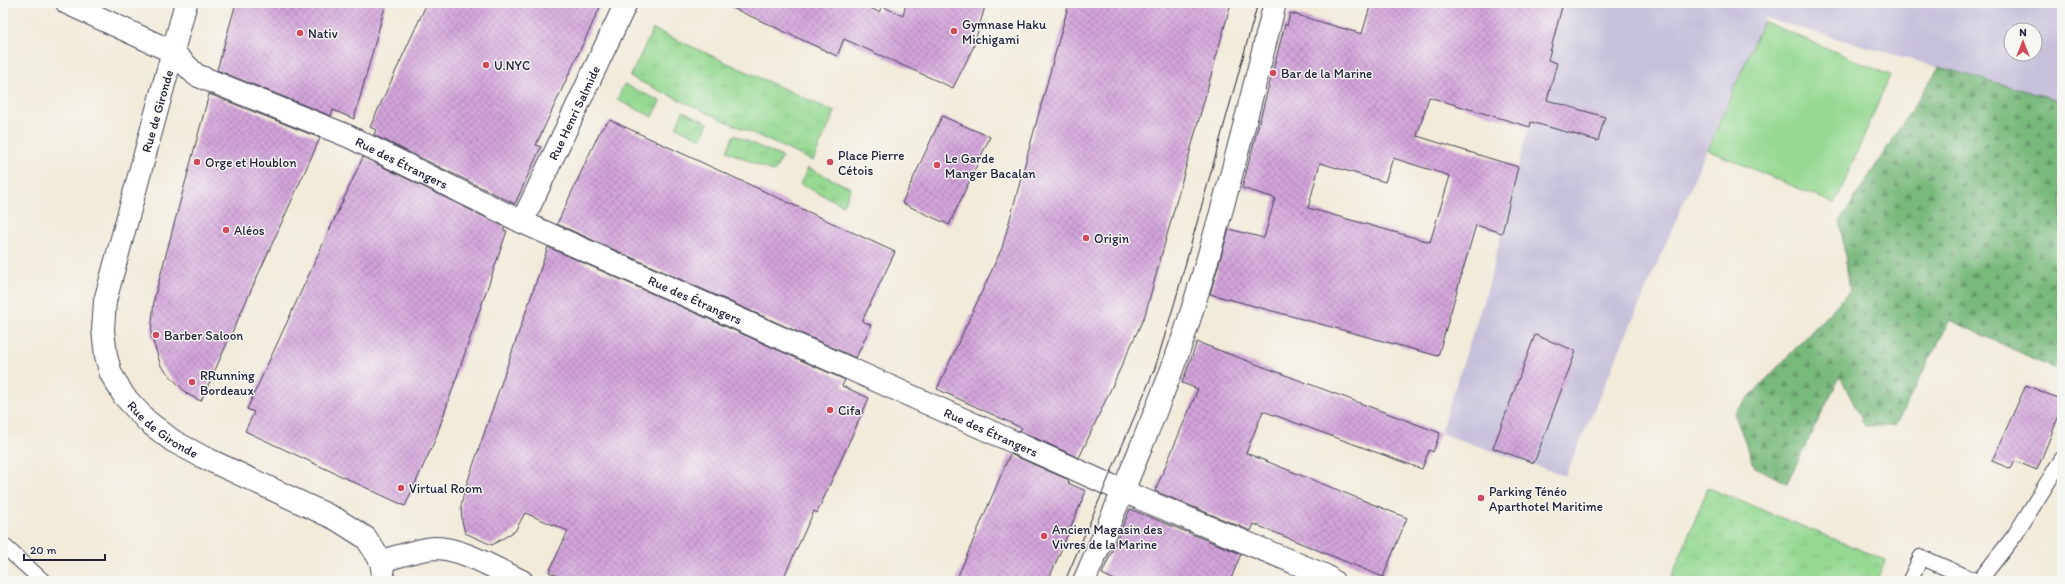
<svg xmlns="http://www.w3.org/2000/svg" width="2065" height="584" font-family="Itim,sans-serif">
	<defs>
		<pattern id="grass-tufts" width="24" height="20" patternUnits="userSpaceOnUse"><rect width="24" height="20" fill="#95d992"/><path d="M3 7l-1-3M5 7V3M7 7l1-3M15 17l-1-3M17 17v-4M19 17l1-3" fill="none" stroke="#80ba7f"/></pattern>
		<pattern id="forest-firs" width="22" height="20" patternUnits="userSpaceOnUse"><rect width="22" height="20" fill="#78b97c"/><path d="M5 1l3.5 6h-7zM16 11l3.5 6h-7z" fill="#629667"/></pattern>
		<pattern id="building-cross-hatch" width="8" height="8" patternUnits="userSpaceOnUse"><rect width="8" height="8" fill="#d3a4da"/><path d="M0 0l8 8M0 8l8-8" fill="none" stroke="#ab85b2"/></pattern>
	</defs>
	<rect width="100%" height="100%" fill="#f6f6f2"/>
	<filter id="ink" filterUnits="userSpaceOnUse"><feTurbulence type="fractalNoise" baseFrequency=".025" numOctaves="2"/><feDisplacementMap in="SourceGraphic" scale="8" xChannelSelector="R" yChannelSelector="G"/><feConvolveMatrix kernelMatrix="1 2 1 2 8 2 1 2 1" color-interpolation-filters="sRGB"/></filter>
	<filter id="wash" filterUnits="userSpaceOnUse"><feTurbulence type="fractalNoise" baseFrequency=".012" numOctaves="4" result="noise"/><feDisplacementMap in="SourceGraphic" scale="16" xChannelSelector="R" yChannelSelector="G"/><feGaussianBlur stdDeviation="0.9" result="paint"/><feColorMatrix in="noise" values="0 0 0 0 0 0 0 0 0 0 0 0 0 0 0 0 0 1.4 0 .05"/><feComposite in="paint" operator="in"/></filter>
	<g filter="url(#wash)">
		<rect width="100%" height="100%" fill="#f2ebda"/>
		<!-- industrial -->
		<path fill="#c6c0d9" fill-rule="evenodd" d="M 1562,3 L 2062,3 L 2062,102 L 1764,18 L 1565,476 L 1440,433 L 1488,287 L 1518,167 ZM 2011,30 L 2035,30 L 2035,54 L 2011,54 Z"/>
		<!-- grass -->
		<path fill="url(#grass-tufts)" stroke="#5c7e66" d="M 653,29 L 835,112 L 813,161 L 630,77 Z
			M 624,84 L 660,101 L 653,117 L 617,100 Z
			M 683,111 L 708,123 L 701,139 L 676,127 Z
			M 734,135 L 782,157 L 774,172 L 727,151 Z
			M 808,168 L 851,188 L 843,205 L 800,184 Z
			M 1708,488 L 1886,560 L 1876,581 L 1670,581 Z"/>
		<!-- forest -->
		<path fill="url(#forest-firs)" stroke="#4d6e5c" d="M 1939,67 L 2062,101 L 2062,372 L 1950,320 L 1895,426 L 1865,426 L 1840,376 L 1787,483 L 1755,467 L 1734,413 L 1850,291 L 1840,221 Z"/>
		<!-- pitch -->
		<path fill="#95d992" stroke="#5c7e66" d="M 1763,21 L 1890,75 L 1835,204 L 1708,150 Z"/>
		<g id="blocks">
			<!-- building -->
			<path fill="url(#building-cross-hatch)" fill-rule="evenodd" d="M 236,3 L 386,3 L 354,119 L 333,110 L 331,116 L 217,70 Z
				M 427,3 L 602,3 L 536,145 L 541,147 L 515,204 L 374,135 L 376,130 L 370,127 Z
				M 722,3 L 859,3 L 879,12 L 882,6 L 903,16 L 906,3 L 986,3 L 973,48 L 953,88 L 844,39 L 837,56 Z
				M 1069,3 L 1231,3 L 1145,315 L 1079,458 L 1020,431 L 1022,428 L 937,389 L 1002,248 Z
				M 1371,3 L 1563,3 L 1548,60 L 1557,63 L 1547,100 L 1605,117 L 1598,141 L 1531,122 L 1530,127 L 1429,97 L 1417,136 L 1518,167 L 1502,233 L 1476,225 L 1438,356 L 1210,294 L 1229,229 L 1264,238 L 1275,198 L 1242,188 L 1285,24 L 1287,26 L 1290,13 L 1362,34 ZM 1393,158 L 1450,176 L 1430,242 L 1308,208 L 1320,163 L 1385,182 Z
				M 209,94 L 320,138 L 201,401 L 187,394 L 161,366 L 151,335 L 154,299 Z
				M 942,116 L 990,137 L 949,225 L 902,203 Z
				M 610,120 L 895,252 L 862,321 L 871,325 L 856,358 L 557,224 L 601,129 Z
				M 363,157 L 505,227 L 503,230 L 507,231 L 435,440 L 405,506 L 245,431 L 254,412 L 247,409 Z
				M 548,247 L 845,380 L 842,386 L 869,398 L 817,513 L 814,511 L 782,581 L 569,581 L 549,572 L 568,531 L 525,513 L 515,531 L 492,545 L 465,533 L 462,521 L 461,506 L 464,492 Z
				M 1535,335 L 1576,351 L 1534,463 L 1493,448 Z
				M 1197,342 L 1440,433 L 1433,452 L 1429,450 L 1422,469 L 1263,411 L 1246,453 L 1407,518 L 1383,577 L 1254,524 L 1251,531 L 1155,491 L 1198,389 L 1182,383 Z
				M 2026,385 L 2062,400 L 2062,408 L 2037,470 L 2015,461 L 2011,469 L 1992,461 Z
				M 1010,454 L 1069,480 L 1068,483 L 1086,491 L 1048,581 L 956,581 Z
				M 1130,509 L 1241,554 L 1230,581 L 1117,581 L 1102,574 Z"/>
		</g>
	</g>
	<g filter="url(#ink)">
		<use href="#blocks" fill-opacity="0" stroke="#414053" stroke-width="1"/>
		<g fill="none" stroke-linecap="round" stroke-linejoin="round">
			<!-- lane casing -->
			<g stroke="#414053" stroke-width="17">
				<path id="lane" d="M 3,545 L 43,581
					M 1910,581 L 1921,557 L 1976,581
					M 1979,581 L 2015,535 L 2062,459"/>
			</g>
			<!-- street casing -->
			<g stroke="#414053" stroke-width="24">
				<g id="street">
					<path id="s1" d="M 67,3 L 173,52 L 196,75 L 348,136 L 522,222 L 1139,498 L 1324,575 L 1333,581"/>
					<path id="s2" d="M 186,3 L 105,301 L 103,330 L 106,356 L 111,374 L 124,396 L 147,421 L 173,441 L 203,457 L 336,519 L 366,538 L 381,561 L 384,581"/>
					<path id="s3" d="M 522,222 L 626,3"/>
					<path d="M 381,561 C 398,557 417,549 435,548 C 463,548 497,570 522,581"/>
					<path d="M 1084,581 L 1123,491"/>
				</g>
			</g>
			<!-- secondary casing -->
			<g stroke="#414053" stroke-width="24">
				<path id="secondary" d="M 1123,491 C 1148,429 1175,368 1194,304 C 1225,205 1250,104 1275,3"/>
			</g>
			<!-- lane -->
			<use href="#lane" stroke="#fff" stroke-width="15"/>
			<!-- street -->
			<use href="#street" stroke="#fff" stroke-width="22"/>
			<!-- secondary -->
			<use href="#secondary" stroke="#fff" stroke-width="22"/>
			<!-- tram -->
			<path stroke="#22223b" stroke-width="1" d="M 1065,581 L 1155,368 L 1176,298 L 1258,3"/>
		</g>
	</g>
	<!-- markers -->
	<g fill="#d1495b" stroke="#f6f6f2" stroke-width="1.5">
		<circle cx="954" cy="31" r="4"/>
		<circle cx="300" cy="33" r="4"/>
		<circle cx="486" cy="65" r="4"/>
		<circle cx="1273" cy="73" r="4"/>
		<circle cx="197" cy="162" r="4"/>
		<circle cx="830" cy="162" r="4"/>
		<circle cx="937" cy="165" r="4"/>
		<circle cx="226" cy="230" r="4"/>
		<circle cx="1086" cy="238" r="4"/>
		<circle cx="156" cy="335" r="4"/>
		<circle cx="192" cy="382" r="4"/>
		<circle cx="830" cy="410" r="4"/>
		<circle cx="401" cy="488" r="4"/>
		<circle cx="1481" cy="498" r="4"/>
		<circle cx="1044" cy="536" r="4"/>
	</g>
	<g text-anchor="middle" stroke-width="3" stroke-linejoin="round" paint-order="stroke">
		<!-- poi labels -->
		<g font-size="13" fill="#22223b" stroke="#f6f6f2" text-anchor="start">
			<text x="962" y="29">Gymnase Haku<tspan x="962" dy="15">Michigami</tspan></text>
			<text x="308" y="38">Nativ</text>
			<text x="494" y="70">U.NYC</text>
			<text x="1281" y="78">Bar de la Marine</text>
			<text x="838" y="160">Place Pierre<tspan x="838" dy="15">Cétois</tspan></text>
			<text x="945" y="163">Le Garde<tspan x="945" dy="15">Manger Bacalan</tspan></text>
			<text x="205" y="167">Orge et Houblon</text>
			<text x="234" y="235">Aléos</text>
			<text x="1094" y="243">Origin</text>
			<text x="164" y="340">Barber Saloon</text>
			<text x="200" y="380">RRunning<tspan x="200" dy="15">Bordeaux</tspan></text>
			<text x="838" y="415">Cifa</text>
			<text x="409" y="493">Virtual Room</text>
			<text x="1489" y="496">Parking Ténéo<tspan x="1489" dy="15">Aparthotel Maritime</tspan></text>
			<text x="1052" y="534">Ancien Magasin des<tspan x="1052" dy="15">Vivres de la Marine</tspan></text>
		</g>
		<!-- street labels -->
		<g font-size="13" fill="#22223b" stroke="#f6f6f2">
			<text transform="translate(157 111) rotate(-74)" y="5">Rue de Gironde</text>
			<text dy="5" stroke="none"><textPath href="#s3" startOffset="121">Rue Henri Salmide</textPath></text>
			<text dy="5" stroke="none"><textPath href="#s1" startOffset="373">Rue des Étrangers</textPath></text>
			<text dy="5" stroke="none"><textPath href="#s1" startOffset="697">Rue des Étrangers</textPath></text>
			<text dy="5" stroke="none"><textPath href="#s2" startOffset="460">Rue de Gironde</textPath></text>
			<text dy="5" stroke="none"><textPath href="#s1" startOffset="1021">Rue des Étrangers</textPath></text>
		</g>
	</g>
	<!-- margin -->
	<rect width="2065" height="584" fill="none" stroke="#f6f6f2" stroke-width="16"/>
	<!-- north arrow -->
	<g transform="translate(2023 42)"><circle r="19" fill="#f6f6f2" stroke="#a1a1a9"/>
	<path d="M0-3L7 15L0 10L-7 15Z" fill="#d1495b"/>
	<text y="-6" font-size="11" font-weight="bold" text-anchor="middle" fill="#22223b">N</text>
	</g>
	<!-- scale -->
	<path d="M24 554v6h81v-6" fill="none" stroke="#22223b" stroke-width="2"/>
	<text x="30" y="554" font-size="12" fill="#22223b" stroke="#f6f6f2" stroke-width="3" paint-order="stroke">20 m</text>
</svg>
